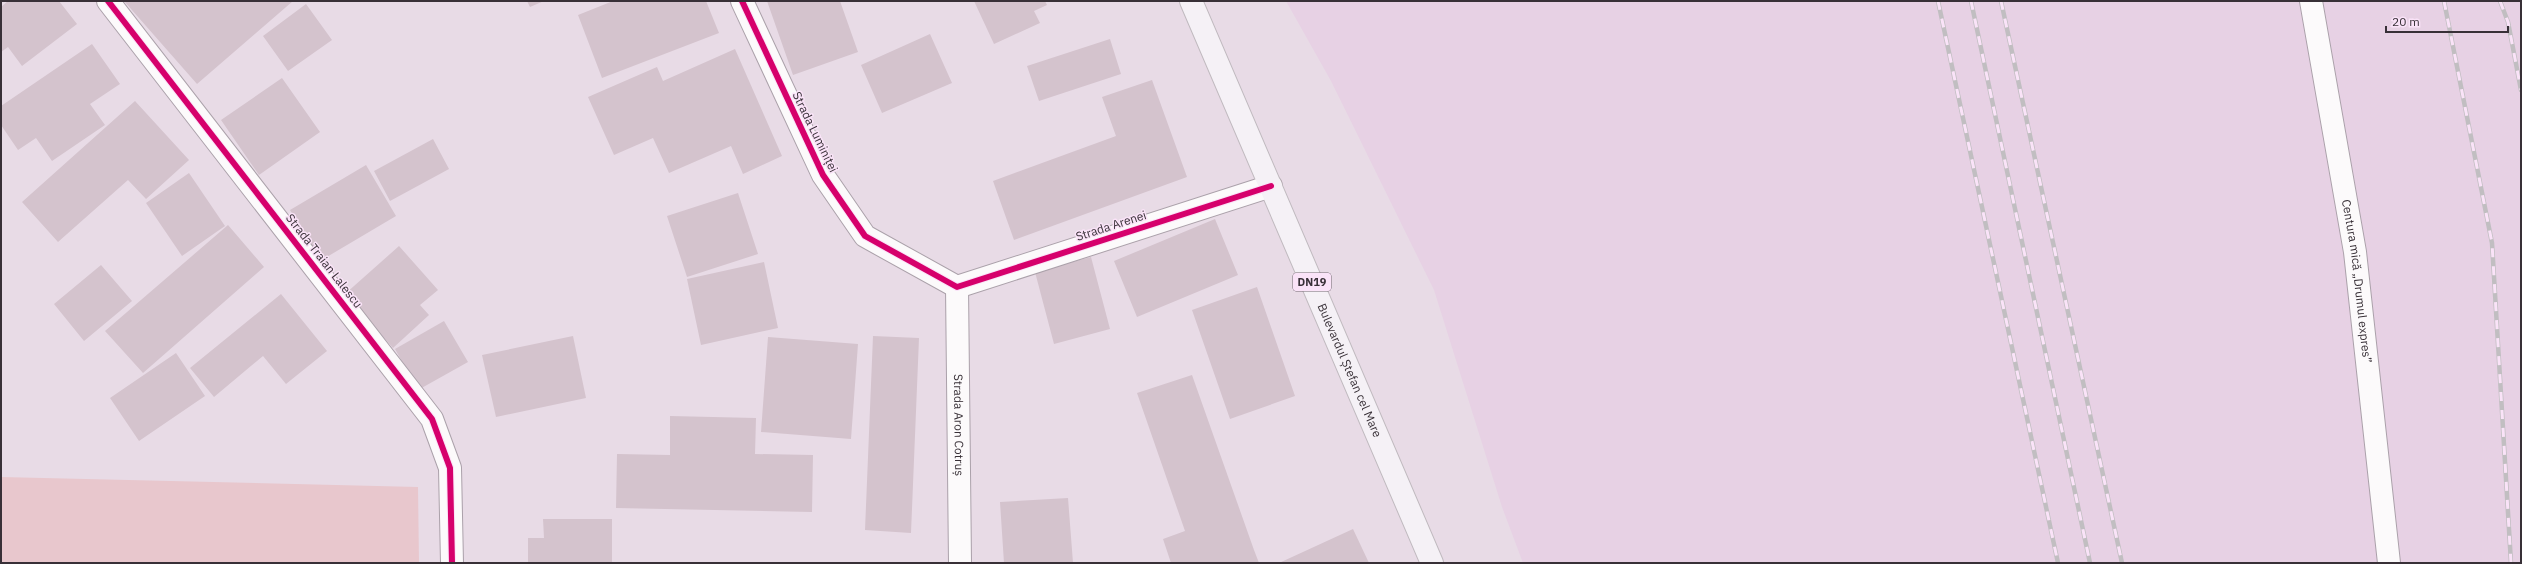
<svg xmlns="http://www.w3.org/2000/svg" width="2522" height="564" font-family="'IBM Plex Sans',sans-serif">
	<rect width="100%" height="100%" fill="#e8dbe6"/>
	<!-- built -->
	<path fill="#e7d1e4" d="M 1286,1 L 2521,1 L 2521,563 L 1523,563 L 1502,507 L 1434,290 L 1331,81 Z"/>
	<!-- green -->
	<path fill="#e8c7cd" d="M 1,477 L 418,487 L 419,563 L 1,563 Z"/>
	<!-- building -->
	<path fill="#d4c3cd" d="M 8,1 L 59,1 L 77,24 L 22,66 L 8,47 L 1,52 L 1,7 Z
		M 124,1 L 293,1 L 197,84 Z
		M 527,1 L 544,1 L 530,7 Z
		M 613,1 L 706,1 L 719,33 L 602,78 L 578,15 Z
		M 767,1 L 840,1 L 858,52 L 793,75 Z
		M 974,1 L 1045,1 L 1047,5 L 1034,11 L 1040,23 L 994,44 Z
		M 306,4 L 332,40 L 288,71 L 263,36 Z
		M 930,34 L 952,83 L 882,113 L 861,65 Z
		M 1110,39 L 1121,74 L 1039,101 L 1027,66 Z
		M 92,44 L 120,84 L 90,104 L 105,125 L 52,161 L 36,138 L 18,150 L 1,125 L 1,106 Z
		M 735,49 L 782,156 L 743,174 L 731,146 L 669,173 L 653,138 L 614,155 L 588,97 L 657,67 L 663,81 Z
		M 282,78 L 320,132 L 259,175 L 221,120 Z
		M 1152,80 L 1187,177 L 1014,240 L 993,181 L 1116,136 L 1102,97 Z
		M 135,101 L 189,160 L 146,199 L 128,180 L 58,242 L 22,202 Z
		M 433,139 L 449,169 L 390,201 L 374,171 Z
		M 366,165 L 396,216 L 320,261 L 290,210 Z
		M 189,173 L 225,226 L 182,256 L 146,203 Z
		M 738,193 L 758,254 L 687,277 L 667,216 Z
		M 1215,219 L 1238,275 L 1137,317 L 1114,261 Z
		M 228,225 L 264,267 L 143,373 L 105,331 Z
		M 399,246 L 438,290 L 420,305 L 429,315 L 393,348 L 345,294 Z
		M 1091,257 L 1110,329 L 1054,344 L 1035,272 Z
		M 764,262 L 778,328 L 701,345 L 687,279 Z
		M 101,265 L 132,301 L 84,341 L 54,304 Z
		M 1257,287 L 1295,396 L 1230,419 L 1192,310 Z
		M 281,294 L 327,351 L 286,384 L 263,356 L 214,397 L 190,368 Z
		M 444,321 L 468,362 L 418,390 L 395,349 Z
		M 573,336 L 586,398 L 496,417 L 482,355 Z
		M 873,336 L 919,338 L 911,533 L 865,530 Z
		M 768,337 L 858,344 L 851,439 L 761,432 Z
		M 176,353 L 205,396 L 139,441 L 110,398 Z
		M 1192,375 L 1254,550 L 1259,563 L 1171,563 L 1163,539 L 1185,531 L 1137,393 Z
		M 670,416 L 756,418 L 755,454 L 813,455 L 812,512 L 616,508 L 617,454 L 670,455 Z
		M 1068,498 L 1073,563 L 1004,563 L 1000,502 Z
		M 543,519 L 612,519 L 612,563 L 528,563 L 528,538 L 544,538 Z
		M 1353,529 L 1369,563 L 1279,563 Z"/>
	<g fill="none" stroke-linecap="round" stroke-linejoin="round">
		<!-- minor casing -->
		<g stroke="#aba1aa" stroke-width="24">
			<g id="minor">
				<path d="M 108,1 L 432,419 L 450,468 L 452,563"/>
				<path d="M 742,1 L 823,175 L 865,236 L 957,287"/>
				<path d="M 957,287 L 1271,186"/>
				<path id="s1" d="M 957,287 L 960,563"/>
			</g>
		</g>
		<!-- secondary casing -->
		<g stroke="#aba1aa" stroke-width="24">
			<g id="secondary">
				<path id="s2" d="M 2311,1 L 2355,252 L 2389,563"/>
			</g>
		</g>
		<!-- primary casing -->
		<g stroke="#c0babf" stroke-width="24">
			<g id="primary">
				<path id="s3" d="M 1191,1 L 1432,563"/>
			</g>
		</g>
		<!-- minor -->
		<use href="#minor" stroke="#fcfafb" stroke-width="22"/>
		<!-- secondary -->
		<use href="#secondary" stroke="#fcfafb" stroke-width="22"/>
		<!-- primary -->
		<use href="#primary" stroke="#f5f1f6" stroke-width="22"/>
		<!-- rail casing -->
		<g stroke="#c1bec1" stroke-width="4.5">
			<path id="rail" d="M 1938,1 L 2058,563
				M 1971,1 L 2090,563
				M 2001,1 L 2122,563
				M 2444,1 L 2492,243 L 2511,563
				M 2500,1 L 2508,22 L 2521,90"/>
		</g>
		<!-- rail -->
		<use href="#rail" stroke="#fae3f8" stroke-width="3" stroke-dasharray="9" stroke-linecap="butt"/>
		<!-- cycleway casing -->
		<g stroke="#fae3f8" stroke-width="8">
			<path id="cycleway" d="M 108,1 L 432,419 L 450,468 L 452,563
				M 742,1 L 823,175 L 865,236 L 957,287 L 1271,186"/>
		</g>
		<!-- cycleway -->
		<use href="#cycleway" stroke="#d6006c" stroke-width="6"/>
	</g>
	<g text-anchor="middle" stroke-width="3" stroke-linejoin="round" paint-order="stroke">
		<!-- shield labels -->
		<rect fill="#fae3f8" stroke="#726671" stroke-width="1" x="1293" y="273" width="38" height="18" rx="3"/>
		<g font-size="11" font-weight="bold" fill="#383037">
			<text x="1312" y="286">DN19</text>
		</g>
		<!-- street labels -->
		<g font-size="12" fill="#383037" stroke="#fae3f8">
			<text transform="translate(815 132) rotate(64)" y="4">Strada Luminiței</text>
			<text transform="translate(1111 226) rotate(-18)" y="4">Strada Arenei</text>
			<text transform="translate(324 261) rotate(52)" y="4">Strada Traian Lalescu</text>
			<text dy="4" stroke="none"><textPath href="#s2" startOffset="284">Centura mică „Drumul expres”</textPath></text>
			<text dy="4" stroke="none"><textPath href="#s3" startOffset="402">Bulevardul Ștefan cel Mare</textPath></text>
			<text dy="4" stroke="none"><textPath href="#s1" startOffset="138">Strada Aron Cotruș</textPath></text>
		</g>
	</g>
	<!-- border -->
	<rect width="2522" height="564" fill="none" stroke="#383037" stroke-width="4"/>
	<!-- scale -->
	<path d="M2386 26v6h122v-6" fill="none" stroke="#383037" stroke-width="2"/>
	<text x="2392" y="26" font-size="12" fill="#383037" stroke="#fae3f8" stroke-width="3" paint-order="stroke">20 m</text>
</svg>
